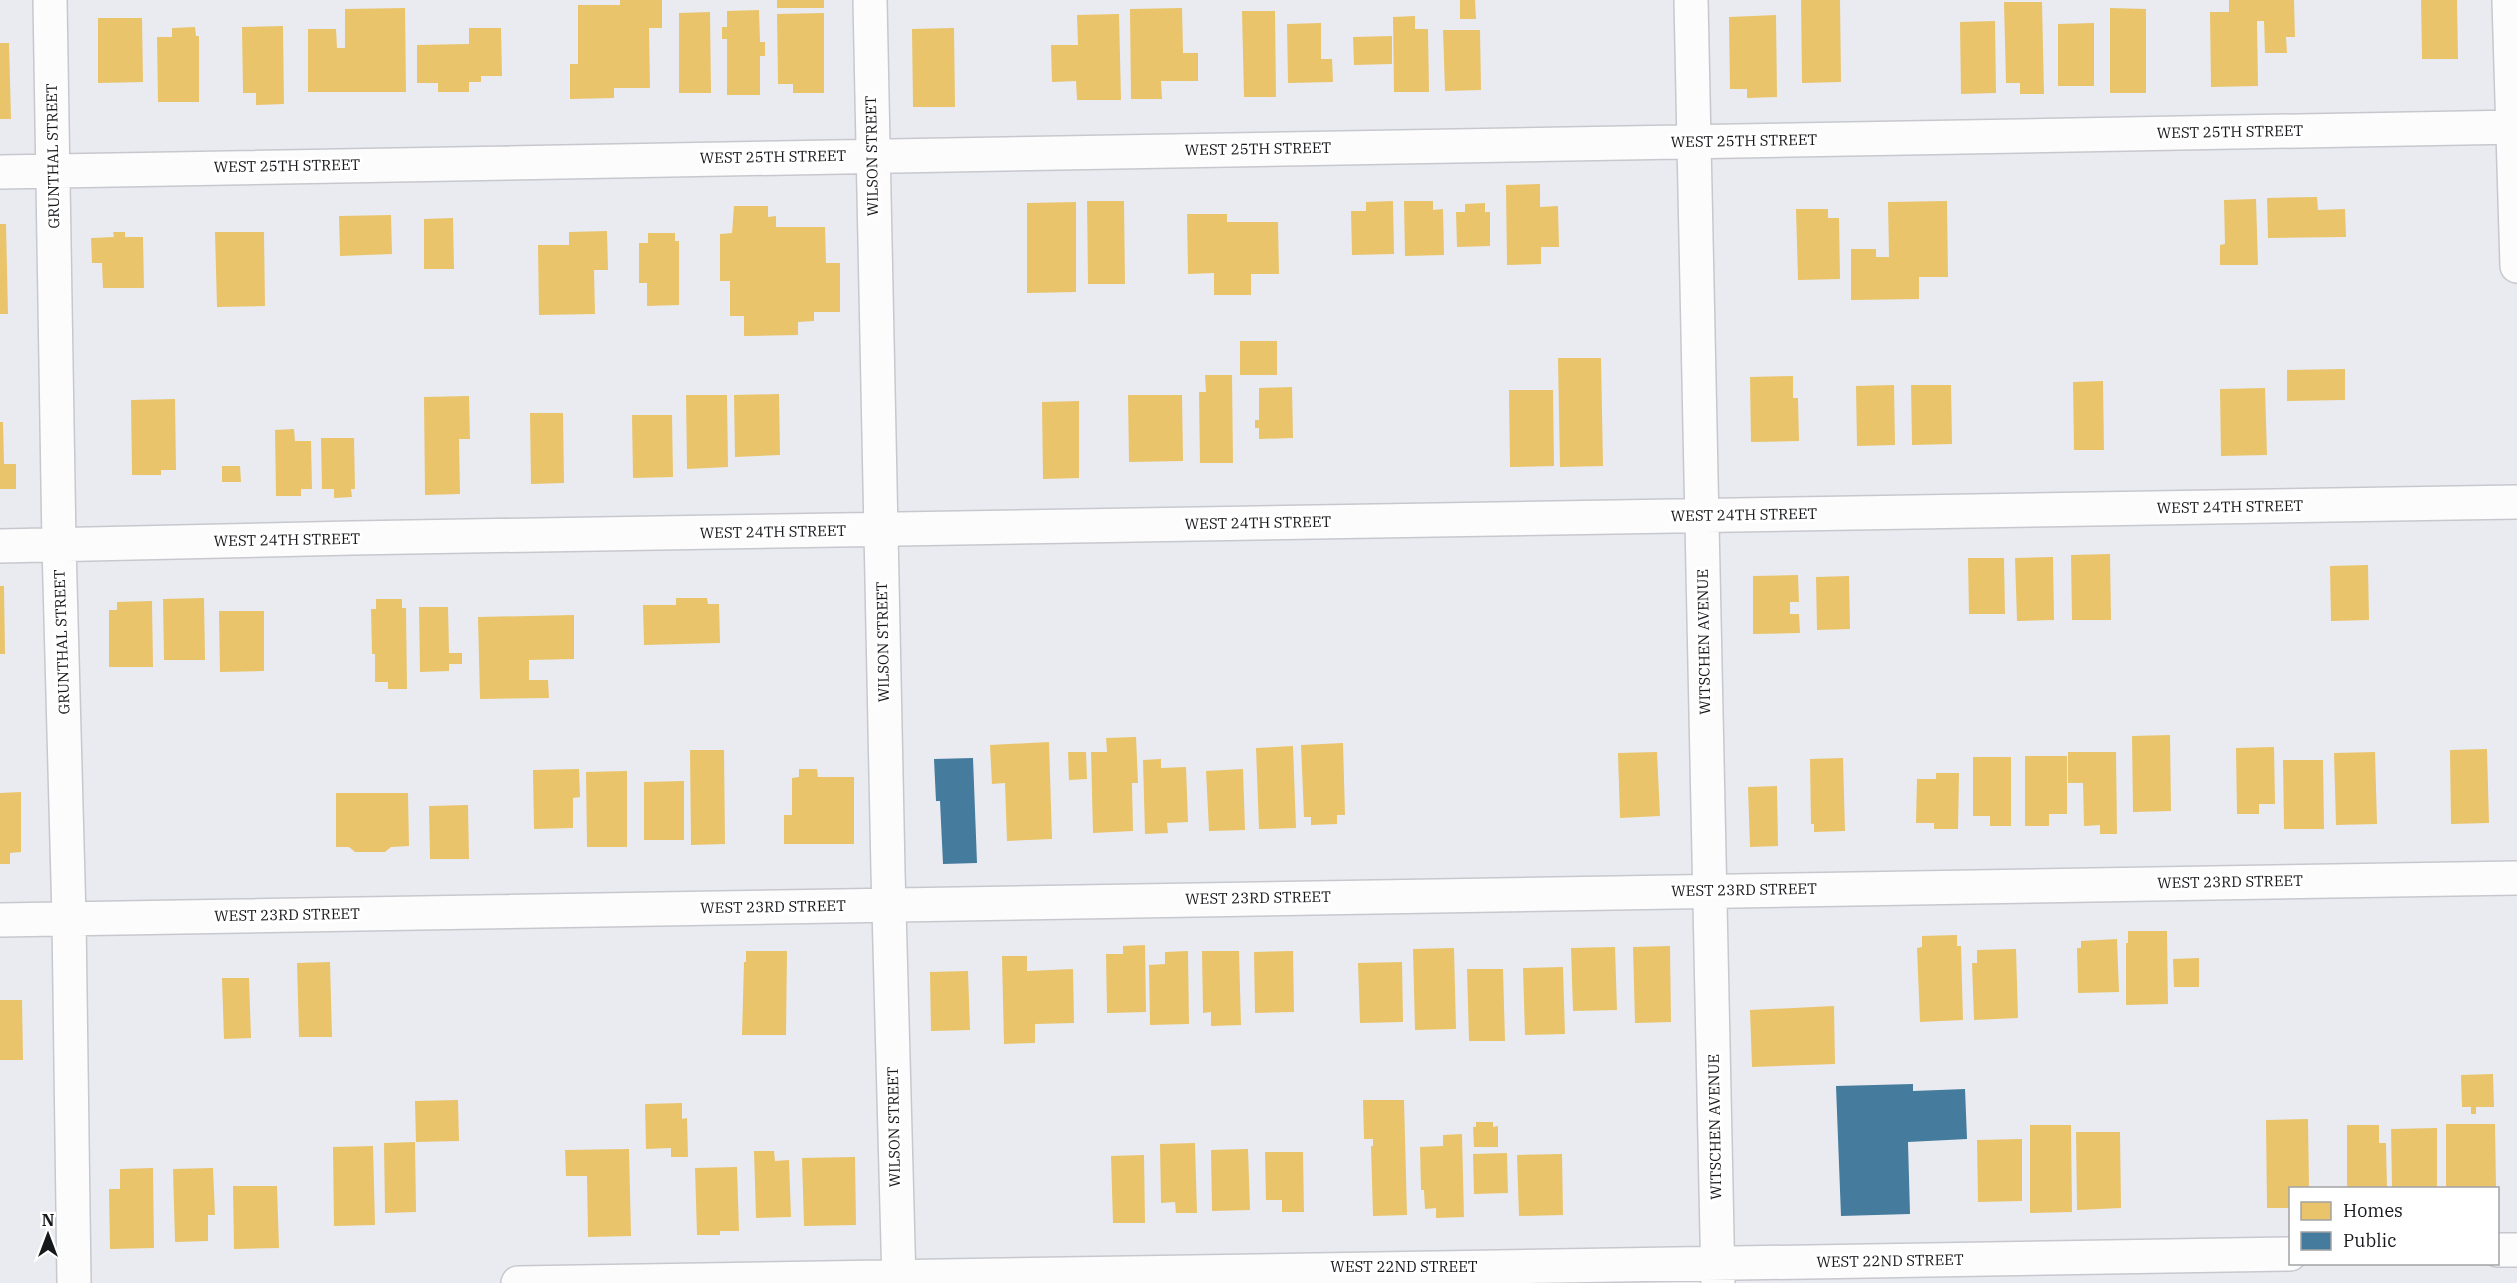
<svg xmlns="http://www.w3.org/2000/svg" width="2517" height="1283" font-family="'IBM Plex Serif',serif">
	<rect width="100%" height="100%" fill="#eaebf1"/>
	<!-- homes -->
	<path fill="#e9c46a" d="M 620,0 L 662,0 L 662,28 L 649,28 L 650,88 L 614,88 L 614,98 L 570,99 L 570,64 L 578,64 L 578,5 L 620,5 Z
		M 777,0 L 824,0 L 824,8 L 777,8 Z
		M 1460,0 L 1475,0 L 1476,19 L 1460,19 Z
		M 1801,0 L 1840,0 L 1841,82 L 1802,83 Z
		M 2229,0 L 2294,0 L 2295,37 L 2286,37 L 2287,53 L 2265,53 L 2264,21 L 2257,21 L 2258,86 L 2211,87 L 2210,12 L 2229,12 Z
		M 2421,0 L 2457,0 L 2458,59 L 2422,59 Z
		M 2004,2 L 2042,2 L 2044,94 L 2020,94 L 2020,83 L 2006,83 Z
		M 405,8 L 406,92 L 308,92 L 308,29 L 336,29 L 337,48 L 345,48 L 345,9 Z
		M 1182,8 L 1183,53 L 1198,53 L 1198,81 L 1161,81 L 1162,99 L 1131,99 L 1130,9 Z
		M 2110,8 L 2146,9 L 2146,93 L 2110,93 Z
		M 759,10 L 760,42 L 765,42 L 765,56 L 760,56 L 760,95 L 727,95 L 727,39 L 722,39 L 722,27 L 727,27 L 727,11 Z
		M 1242,11 L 1275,11 L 1276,97 L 1244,97 Z
		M 710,12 L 711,93 L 679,93 L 679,13 Z
		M 824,13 L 824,93 L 793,93 L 793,84 L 778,84 L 777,14 Z
		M 1119,14 L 1121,100 L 1077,100 L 1076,81 L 1052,82 L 1051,45 L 1078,45 L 1077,15 Z
		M 1776,15 L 1777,97 L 1747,98 L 1747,89 L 1730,89 L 1729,17 Z
		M 1415,16 L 1415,29 L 1428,29 L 1429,92 L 1394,92 L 1393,17 Z
		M 98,18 L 142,18 L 143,82 L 98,83 Z
		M 1995,21 L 1996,93 L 1961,94 L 1960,22 Z
		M 1321,23 L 1321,59 L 1332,59 L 1333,82 L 1288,83 L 1287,24 Z
		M 2094,23 L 2094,86 L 2058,86 L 2058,24 Z
		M 283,26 L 284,104 L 256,105 L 256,93 L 243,93 L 242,27 Z
		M 195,27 L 196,36 L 199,36 L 199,102 L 158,102 L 157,37 L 172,37 L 172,28 Z
		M 469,28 L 501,28 L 502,76 L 481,76 L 481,82 L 469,82 L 469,92 L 438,92 L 438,83 L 417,83 L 417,45 L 469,44 Z
		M 954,28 L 955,107 L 913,107 L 912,29 Z
		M 1443,30 L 1480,30 L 1481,90 L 1445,91 Z
		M 1392,36 L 1392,64 L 1354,65 L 1353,37 Z
		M 0,43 L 9,43 L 11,119 L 0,119 Z
		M 1540,184 L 1540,207 L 1558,206 L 1559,247 L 1541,247 L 1541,264 L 1507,265 L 1506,185 Z
		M 2317,197 L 2318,210 L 2345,209 L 2346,237 L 2268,238 L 2267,198 Z
		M 2256,199 L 2258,265 L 2220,265 L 2220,245 L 2225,244 L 2224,200 Z
		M 1087,201 L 1124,201 L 1125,284 L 1088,284 Z
		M 1393,201 L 1394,254 L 1352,255 L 1351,211 L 1366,211 L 1366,202 Z
		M 1404,201 L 1433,201 L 1433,210 L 1443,209 L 1444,255 L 1405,256 Z
		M 1947,201 L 1948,277 L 1919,277 L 1919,299 L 1851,300 L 1851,249 L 1876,249 L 1876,257 L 1889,257 L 1888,202 Z
		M 1076,202 L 1076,292 L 1027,293 L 1027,203 Z
		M 1485,203 L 1485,212 L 1490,212 L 1490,246 L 1457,247 L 1456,212 L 1465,212 L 1465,204 Z
		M 734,206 L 768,206 L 768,217 L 776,216 L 776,227 L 825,227 L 826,263 L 840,263 L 840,312 L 814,312 L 814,321 L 798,322 L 798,335 L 744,336 L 744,316 L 730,316 L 730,281 L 720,281 L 720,234 L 732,233 Z
		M 1796,209 L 1828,209 L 1828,218 L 1839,218 L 1840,279 L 1798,280 Z
		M 1187,214 L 1227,214 L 1227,222 L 1278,222 L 1279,274 L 1251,274 L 1251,295 L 1214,295 L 1214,273 L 1188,274 Z
		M 391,215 L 392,254 L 340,256 L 339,216 Z
		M 453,218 L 454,269 L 424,269 L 424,219 Z
		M 0,224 L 6,224 L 8,314 L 0,314 Z
		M 607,231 L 608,270 L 594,270 L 595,314 L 539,315 L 538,245 L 569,245 L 569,232 Z
		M 113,232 L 125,232 L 125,237 L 143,237 L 144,288 L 103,288 L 102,263 L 92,263 L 91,238 L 114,237 Z
		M 215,232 L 264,232 L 265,306 L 217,307 Z
		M 648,233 L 675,233 L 675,241 L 679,241 L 679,305 L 647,306 L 647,283 L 639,283 L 639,243 L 648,243 Z
		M 1240,341 L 1277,341 L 1277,375 L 1240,375 Z
		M 1558,358 L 1601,358 L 1603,466 L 1560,467 Z
		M 2345,369 L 2345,400 L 2287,401 L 2287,370 Z
		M 1205,375 L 1232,375 L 1233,463 L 1200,463 L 1199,392 L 1206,392 Z
		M 1793,376 L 1793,398 L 1798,398 L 1799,441 L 1751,442 L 1750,377 Z
		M 2103,381 L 2104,450 L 2074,450 L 2073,382 Z
		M 1894,385 L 1895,445 L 1857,446 L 1856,386 Z
		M 1911,385 L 1951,385 L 1952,444 L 1912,445 Z
		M 1292,387 L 1293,438 L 1259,439 L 1259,428 L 1255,428 L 1255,420 L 1259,420 L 1259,388 Z
		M 2265,388 L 2267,455 L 2221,456 L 2220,389 Z
		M 1509,390 L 1553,390 L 1554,466 L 1510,467 Z
		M 779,394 L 780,455 L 735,457 L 734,395 Z
		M 686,395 L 727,395 L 728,467 L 687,469 Z
		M 1128,395 L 1182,395 L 1183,461 L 1129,462 Z
		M 469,396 L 470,439 L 459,439 L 460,494 L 425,495 L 424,397 Z
		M 175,399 L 176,470 L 161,470 L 161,475 L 132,475 L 131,400 Z
		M 1079,401 L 1079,478 L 1043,479 L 1042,402 Z
		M 530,413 L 563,413 L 564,483 L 531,484 Z
		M 632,415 L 672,415 L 673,477 L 633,478 Z
		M 0,422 L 3,422 L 4,464 L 16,464 L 16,489 L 0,489 Z
		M 294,429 L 295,441 L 311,441 L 312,489 L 301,489 L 301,496 L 276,496 L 275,430 Z
		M 321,438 L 354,438 L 355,489 L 351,489 L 352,497 L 334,498 L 334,489 L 322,489 Z
		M 222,466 L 240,466 L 241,482 L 222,482 Z
		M 2110,554 L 2111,620 L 2072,620 L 2071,555 Z
		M 2053,557 L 2054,620 L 2017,621 L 2015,558 Z
		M 1968,558 L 2004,558 L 2005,614 L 1969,614 Z
		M 2368,565 L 2369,620 L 2331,621 L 2330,566 Z
		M 1798,575 L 1799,602 L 1790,602 L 1790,614 L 1799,614 L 1800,633 L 1753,634 L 1753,576 Z
		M 1849,576 L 1850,629 L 1817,630 L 1816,577 Z
		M 0,586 L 4,586 L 5,654 L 0,654 Z
		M 204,598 L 205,660 L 164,660 L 163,599 Z
		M 676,598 L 707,598 L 708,604 L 719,604 L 720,643 L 644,645 L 643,605 L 676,605 Z
		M 376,599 L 402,599 L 402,608 L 406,608 L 407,689 L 388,689 L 388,682 L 375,682 L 375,654 L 372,654 L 371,609 L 376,609 Z
		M 152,601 L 153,667 L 109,667 L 109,610 L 117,610 L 117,602 Z
		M 419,607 L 448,607 L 449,653 L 462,653 L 462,664 L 449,664 L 449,671 L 420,672 Z
		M 219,611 L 264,611 L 264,671 L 220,672 Z
		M 574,615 L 574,659 L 529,660 L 529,680 L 548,680 L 549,698 L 480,699 L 478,617 Z
		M 2170,735 L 2171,811 L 2133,812 L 2132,736 Z
		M 1136,737 L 1138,783 L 1132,783 L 1133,831 L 1093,833 L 1091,752 L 1107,752 L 1106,738 Z
		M 1049,742 L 1052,839 L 1007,841 L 1005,783 L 992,784 L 990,745 Z
		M 1343,743 L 1345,815 L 1337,815 L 1337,824 L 1311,825 L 1311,817 L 1304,817 L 1301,745 Z
		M 1293,746 L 1296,828 L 1259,829 L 1256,748 Z
		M 2274,747 L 2275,804 L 2259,804 L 2259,814 L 2237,814 L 2236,748 Z
		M 2487,749 L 2489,823 L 2451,824 L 2450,750 Z
		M 690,750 L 724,750 L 725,844 L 691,845 Z
		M 1068,752 L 1086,752 L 1087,779 L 1069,780 Z
		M 1657,752 L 1660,816 L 1620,818 L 1618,753 Z
		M 2068,752 L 2116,752 L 2117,834 L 2100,834 L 2100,825 L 2084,826 L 2083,783 L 2068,783 Z
		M 2375,752 L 2377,824 L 2336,825 L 2334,753 Z
		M 2025,756 L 2067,756 L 2067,814 L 2049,814 L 2049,826 L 2025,826 Z
		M 1973,757 L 2011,757 L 2011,826 L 1990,826 L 1990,816 L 1973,816 Z
		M 1843,758 L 1845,831 L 1814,832 L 1814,824 L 1811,824 L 1810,759 Z
		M 1161,759 L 1161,768 L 1186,767 L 1188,822 L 1167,823 L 1168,833 L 1145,834 L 1143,760 Z
		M 2283,760 L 2323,760 L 2324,829 L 2284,829 Z
		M 579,769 L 580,797 L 573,798 L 573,828 L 534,829 L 533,770 Z
		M 799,769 L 817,769 L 818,777 L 854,777 L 854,844 L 784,844 L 784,815 L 792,815 L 792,778 L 799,777 Z
		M 1243,769 L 1245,830 L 1209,831 L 1206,771 Z
		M 627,771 L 627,847 L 587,847 L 586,772 Z
		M 1936,773 L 1959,773 L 1958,829 L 1934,829 L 1934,823 L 1916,823 L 1917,779 L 1936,779 Z
		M 684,781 L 684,840 L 644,840 L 644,782 Z
		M 1777,786 L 1778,846 L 1750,847 L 1748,787 Z
		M 21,792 L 21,852 L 10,853 L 10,864 L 0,864 L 0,793 Z
		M 336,793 L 408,793 L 409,846 L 391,847 L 385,852 L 355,852 L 349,847 L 336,847 Z
		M 468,805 L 469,859 L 430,859 L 429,806 Z
		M 2128,931 L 2167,931 L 2168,1004 L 2126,1005 L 2126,943 L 2128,943 Z
		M 1957,935 L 1957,946 L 1961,946 L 1963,1020 L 1920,1022 L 1917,948 L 1922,947 L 1922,936 Z
		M 2117,939 L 2119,992 L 2078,993 L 2077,948 L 2081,948 L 2081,941 Z
		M 1145,945 L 1146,1012 L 1107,1013 L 1106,954 L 1123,954 L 1123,946 Z
		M 1670,946 L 1671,1022 L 1635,1023 L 1633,947 Z
		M 1615,947 L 1617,1010 L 1573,1011 L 1571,948 Z
		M 1454,948 L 1456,1029 L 1415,1030 L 1413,949 Z
		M 2016,949 L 2018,1018 L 1974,1020 L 1972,963 L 1977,963 L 1977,950 Z
		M 746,951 L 787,951 L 786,1035 L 742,1035 L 744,962 L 746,962 Z
		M 1188,951 L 1189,1024 L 1150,1025 L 1149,965 L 1165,964 L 1165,952 Z
		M 1202,951 L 1239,951 L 1241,1025 L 1211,1026 L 1211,1012 L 1203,1013 Z
		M 1293,951 L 1294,1012 L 1255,1013 L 1254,952 Z
		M 1002,956 L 1027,956 L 1027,971 L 1073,969 L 1074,1023 L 1035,1024 L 1035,1043 L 1004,1044 Z
		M 2199,958 L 2199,987 L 2174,987 L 2173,959 Z
		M 330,962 L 332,1037 L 299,1037 L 297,963 Z
		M 1402,962 L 1403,1022 L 1360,1023 L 1358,963 Z
		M 1563,967 L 1565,1034 L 1525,1035 L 1523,968 Z
		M 1467,969 L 1503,969 L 1505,1041 L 1469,1041 Z
		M 968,971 L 970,1030 L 931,1031 L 930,972 Z
		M 222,978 L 249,978 L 251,1038 L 224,1039 Z
		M 0,1000 L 22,1000 L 23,1060 L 0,1060 Z
		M 1834,1006 L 1835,1064 L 1752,1067 L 1750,1010 Z
		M 2493,1074 L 2494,1107 L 2476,1107 L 2476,1114 L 2471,1114 L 2471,1107 L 2462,1107 L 2461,1075 Z
		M 458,1100 L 459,1141 L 416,1142 L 415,1101 Z
		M 1363,1100 L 1404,1100 L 1407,1215 L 1373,1216 L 1371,1146 L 1373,1146 L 1373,1139 L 1364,1139 Z
		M 682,1103 L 682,1119 L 687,1118 L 688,1157 L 671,1157 L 671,1148 L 646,1149 L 645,1104 Z
		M 2308,1119 L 2309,1188 L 2290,1188 L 2290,1208 L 2267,1208 L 2266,1120 Z
		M 1476,1122 L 1493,1122 L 1493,1127 L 1498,1126 L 1498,1147 L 1474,1147 L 1473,1127 L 1476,1127 Z
		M 2446,1124 L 2495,1124 L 2496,1188 L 2446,1188 Z
		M 2030,1125 L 2071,1125 L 2072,1212 L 2030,1213 Z
		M 2347,1125 L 2379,1125 L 2379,1143 L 2386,1143 L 2387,1188 L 2347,1188 Z
		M 2437,1128 L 2437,1188 L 2392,1188 L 2391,1129 Z
		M 2076,1132 L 2120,1132 L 2121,1208 L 2077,1210 Z
		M 1462,1134 L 1464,1217 L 1436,1218 L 1436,1208 L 1425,1209 L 1424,1190 L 1421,1190 L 1420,1147 L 1443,1146 L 1443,1135 Z
		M 2022,1139 L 2022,1201 L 1978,1202 L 1977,1140 Z
		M 415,1142 L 416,1212 L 385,1213 L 384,1143 Z
		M 1195,1143 L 1197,1213 L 1176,1213 L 1175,1202 L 1161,1203 L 1160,1144 Z
		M 373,1146 L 375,1225 L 334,1226 L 333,1147 Z
		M 629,1149 L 631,1236 L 588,1237 L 587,1176 L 566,1176 L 565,1150 Z
		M 1248,1149 L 1250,1210 L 1212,1211 L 1211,1150 Z
		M 754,1151 L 774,1151 L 775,1161 L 789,1160 L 791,1217 L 756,1218 Z
		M 1265,1152 L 1303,1152 L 1304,1212 L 1282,1212 L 1282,1200 L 1266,1200 Z
		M 1507,1153 L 1508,1193 L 1474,1194 L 1473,1154 Z
		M 1562,1154 L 1563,1215 L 1519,1216 L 1517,1155 Z
		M 1144,1155 L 1145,1223 L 1113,1223 L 1111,1156 Z
		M 855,1157 L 856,1225 L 804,1226 L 802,1158 Z
		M 737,1167 L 739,1231 L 720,1231 L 720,1235 L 697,1235 L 695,1168 Z
		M 153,1168 L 154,1248 L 110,1249 L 109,1189 L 120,1189 L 120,1169 Z
		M 213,1168 L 215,1215 L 208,1215 L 208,1241 L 175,1242 L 173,1169 Z
		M 233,1186 L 277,1186 L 279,1248 L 234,1249 Z"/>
	<!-- public -->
	<path fill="#457b9d" d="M 973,758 L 977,863 L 943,864 L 940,801 L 936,801 L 934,759 Z
		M 1913,1084 L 1913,1091 L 1965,1089 L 1967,1139 L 1908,1142 L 1910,1214 L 1841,1216 L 1836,1086 Z"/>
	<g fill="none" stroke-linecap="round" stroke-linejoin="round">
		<!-- minor casing -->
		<g stroke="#c7c8cd" stroke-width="36">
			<path id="minor" d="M 50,0 L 59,545 L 69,918 L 74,1283
				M 870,0 L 888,871 L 899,1283
				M 1691,0 L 1718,1283
				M 2509,0 L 2517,266
				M 0,172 L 2517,127
				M 0,546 L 352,538 L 2517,502
				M 0,920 L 2517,878
				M 2498,1250 L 2517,1250
				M 518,1283 C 1109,1270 1700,1265 2290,1254"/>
		</g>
		<!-- minor -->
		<use href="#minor" stroke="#fcfcfd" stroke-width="33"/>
	</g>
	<g text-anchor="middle" stroke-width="6" stroke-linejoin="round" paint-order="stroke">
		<!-- street labels -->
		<g font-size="15" fill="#17181b" stroke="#fff">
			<text transform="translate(2230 132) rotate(-1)" y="5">WEST 25TH STREET</text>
			<text transform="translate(1744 141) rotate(-1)" y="5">WEST 25TH STREET</text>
			<text transform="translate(1258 149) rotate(-1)" y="5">WEST 25TH STREET</text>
			<text transform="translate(53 156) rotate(-91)" y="5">GRUNTHAL STREET</text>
			<text transform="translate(872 156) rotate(-91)" y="5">WILSON STREET</text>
			<text transform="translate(773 157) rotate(-1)" y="5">WEST 25TH STREET</text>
			<text transform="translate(287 166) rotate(-1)" y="5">WEST 25TH STREET</text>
			<text transform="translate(2230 507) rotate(-1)" y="5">WEST 24TH STREET</text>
			<text transform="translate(1744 515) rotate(-1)" y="5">WEST 24TH STREET</text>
			<text transform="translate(1258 523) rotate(-1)" y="5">WEST 24TH STREET</text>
			<text transform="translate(773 532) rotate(-1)" y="5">WEST 24TH STREET</text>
			<text transform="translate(287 540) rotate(-1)" y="5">WEST 24TH STREET</text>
			<text transform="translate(62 642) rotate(-92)" y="5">GRUNTHAL STREET</text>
			<text transform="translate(883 642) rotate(-91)" y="5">WILSON STREET</text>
			<text transform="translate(1704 642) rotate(-91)" y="5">WITSCHEN AVENUE</text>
			<text transform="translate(2230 882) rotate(-1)" y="5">WEST 23RD STREET</text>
			<text transform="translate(1744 890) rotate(-1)" y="5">WEST 23RD STREET</text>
			<text transform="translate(1258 898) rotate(-1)" y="5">WEST 23RD STREET</text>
			<text transform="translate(773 907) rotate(-1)" y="5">WEST 23RD STREET</text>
			<text transform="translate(287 915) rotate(-1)" y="5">WEST 23RD STREET</text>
			<text transform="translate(894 1127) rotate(-91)" y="5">WILSON STREET</text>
			<text transform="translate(1715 1127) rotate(-91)" y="5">WITSCHEN AVENUE</text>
			<text transform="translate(1890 1261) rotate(-1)" y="5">WEST 22ND STREET</text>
			<text x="1404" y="1272">WEST 22ND STREET</text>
		</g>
	</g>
	<!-- legend -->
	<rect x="2289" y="1187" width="210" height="78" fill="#ffffff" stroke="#a2a3a4" stroke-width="1.5"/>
	<rect x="2301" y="1202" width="30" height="18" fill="#e9c46a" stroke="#a2a3a4" stroke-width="1.5"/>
	<text x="2343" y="1217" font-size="18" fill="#17181b">Homes</text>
	<rect x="2301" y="1232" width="30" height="18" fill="#457b9d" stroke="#a2a3a4" stroke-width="1.5"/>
	<text x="2343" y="1247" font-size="18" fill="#17181b">Public</text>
	<!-- north arrow -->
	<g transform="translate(48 1235)" stroke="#ffffff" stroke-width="4.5" paint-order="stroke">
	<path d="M0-4.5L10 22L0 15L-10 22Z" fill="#17181b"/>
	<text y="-9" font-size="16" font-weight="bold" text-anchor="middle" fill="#17181b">N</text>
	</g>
</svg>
